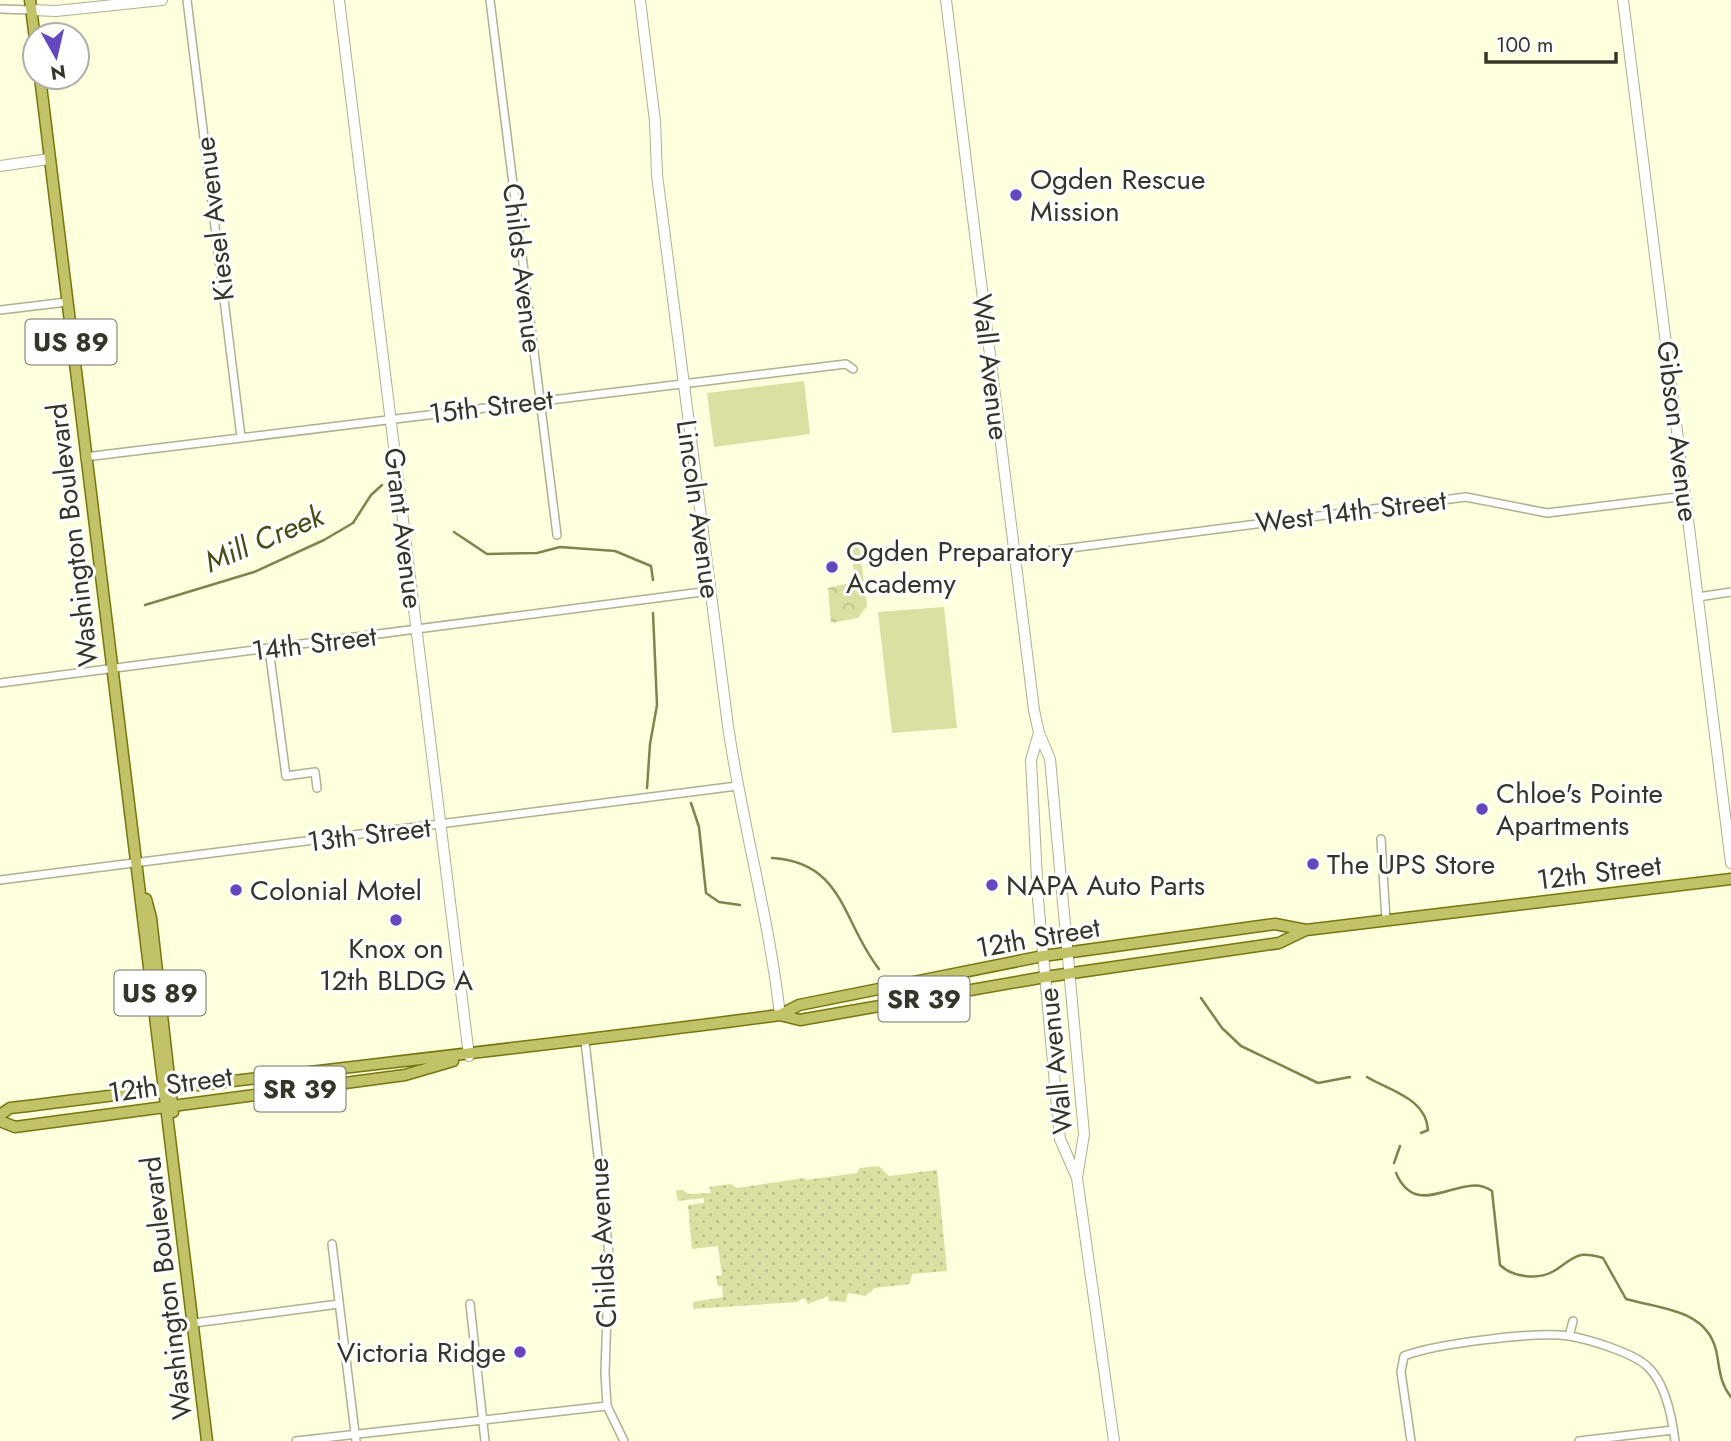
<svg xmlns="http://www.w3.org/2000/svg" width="1731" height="1441" font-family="Jost,sans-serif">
	<defs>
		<pattern id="grass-dots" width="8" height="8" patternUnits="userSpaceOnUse" patternTransform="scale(1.75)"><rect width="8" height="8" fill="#dcdfa2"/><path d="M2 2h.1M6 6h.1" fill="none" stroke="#bdc08c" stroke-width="1.8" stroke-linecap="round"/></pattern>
		<pattern id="park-crowns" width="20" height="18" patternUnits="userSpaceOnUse" patternTransform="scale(1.75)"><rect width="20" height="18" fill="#dcdfa2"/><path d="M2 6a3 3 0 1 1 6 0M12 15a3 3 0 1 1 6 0" fill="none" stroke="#bdc08c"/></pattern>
	</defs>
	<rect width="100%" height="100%" fill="#fdffdd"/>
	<!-- grass -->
	<path fill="url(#grass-dots)" d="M 879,1166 L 889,1176 L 937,1170 L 947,1271 L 912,1274 L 910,1284 L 875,1288 L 865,1296 L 848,1293 L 846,1302 L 829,1301 L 828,1296 L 808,1304 L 804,1298 L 797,1302 L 693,1309 L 693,1302 L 723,1297 L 722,1286 L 718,1286 L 716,1276 L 722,1275 L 718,1246 L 692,1249 L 688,1205 L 704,1203 L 704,1198 L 678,1201 L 676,1190 L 683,1190 L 688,1194 L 711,1193 L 709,1187 L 731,1184 L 737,1188 L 805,1178 L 806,1180 L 857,1173 L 860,1168 Z"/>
	<!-- park -->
	<path fill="url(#park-crowns)" d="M 859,545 L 867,606 L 858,618 L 831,623 L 828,588 L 855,582 L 851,546 Z"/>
	<!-- pitch -->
	<path fill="#dcdfa2" d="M 804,381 L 810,434 L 714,447 L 707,393 Z
		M 944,607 L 957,728 L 892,733 L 878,612 Z"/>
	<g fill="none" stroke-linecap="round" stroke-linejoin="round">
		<!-- stream -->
		<path stroke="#81834e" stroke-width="2.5" d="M 454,532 L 487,554 L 537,553 L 560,547 L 615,551 L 651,566 L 653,580
			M 145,605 L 254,572 L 324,540 L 353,523 L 371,495 L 382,485
			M 647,788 L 650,744 L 657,705 L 653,613
			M 691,803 L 699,827 L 706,893 L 719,902 L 740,905
			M 772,858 C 844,862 842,922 879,969
			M 1201,998 L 1222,1028 L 1241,1046 L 1318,1083 L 1350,1077
			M 1367,1077 C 1390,1091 1426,1098 1428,1130 L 1421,1133
			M 1394,1163 L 1400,1146
			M 1396,1173 C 1418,1224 1462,1169 1492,1191 L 1500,1265 C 1512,1277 1537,1280 1552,1272 C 1562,1267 1569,1258 1581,1255 C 1589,1254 1596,1256 1603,1258 L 1626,1299 C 1660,1309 1706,1309 1716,1350 C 1720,1368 1719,1382 1731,1397"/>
		<!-- street casing -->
		<g stroke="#aeb090" stroke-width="10">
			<path id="street" d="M 187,0 L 241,437
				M 490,0 L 557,535
				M 0,9 L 32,10
				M 0,310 L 67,302
				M 85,457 L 846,364 L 853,369
				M 1016,555 L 1466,497 L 1547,513 L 1686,496
				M 1698,597 L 1731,592
				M 269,649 L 286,776 L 315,772 L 317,788
				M 0,683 L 710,591
				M 1381,839 L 1386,920
				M 0,880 L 737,786
				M 585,1041 L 609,1254 L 605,1373 L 607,1406 L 624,1441
				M 332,1244 L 356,1441
				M 470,1304 L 485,1441
				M 194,1323 L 339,1304
				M 1569,1336 L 1573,1321
				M 296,1441 L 607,1406
				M 1411,1441 L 1401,1372 L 1404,1356 C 1435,1344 1536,1331 1569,1336 C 1588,1339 1634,1353 1648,1367 C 1666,1384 1672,1417 1675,1441
				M 1579,1441 L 1673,1430"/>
		</g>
		<!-- secondary casing -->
		<g stroke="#aeb090" stroke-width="12">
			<path id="secondary" d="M 339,0 L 469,1056
				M 640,0 L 655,121 L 657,175 L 728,726 C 742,823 769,917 780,1015
				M 946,0 L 1034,710 L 1039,733 L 1050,759 L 1084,1134 L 1077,1178
				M 1623,0 L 1731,863
				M 32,10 L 56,11 L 162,0
				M 0,166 L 49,159
				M 1039,733 L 1031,760 L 1038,899 L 1060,1139 L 1077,1178 L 1114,1441"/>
		</g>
		<!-- primary casing -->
		<g stroke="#767611" stroke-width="13">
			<path id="primary" d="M 30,0 L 35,39
				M 40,77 L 207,1441
				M 146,899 L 151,918 L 173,1112
				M 780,1015 L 800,1020 L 1045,977 L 1279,943 L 1306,930 L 1731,879
				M 0,1115 L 10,1108 L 28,1106 C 279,1074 530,1048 780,1015 L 799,1005 L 1043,956 L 1275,924 L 1306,930
				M 0,1121 L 15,1127 L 405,1075 L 453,1061"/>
		</g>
		<!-- street -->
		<use href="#street" stroke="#fff" stroke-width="7"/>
		<!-- secondary -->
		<use href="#secondary" stroke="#fff" stroke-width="10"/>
		<!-- primary -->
		<use href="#primary" stroke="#c2c268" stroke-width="10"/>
	</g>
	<!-- markers -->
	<g fill="#6446be" stroke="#fff" stroke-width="2.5">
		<circle cx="1016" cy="195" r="7"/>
		<circle cx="832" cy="567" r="7"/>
		<circle cx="1482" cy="809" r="7"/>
		<circle cx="1313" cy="864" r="7"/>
		<circle cx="992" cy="885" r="7"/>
		<circle cx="236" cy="890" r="7"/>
		<circle cx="396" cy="920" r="7"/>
		<circle cx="520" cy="1352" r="7"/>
	</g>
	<g text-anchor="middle" stroke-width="6" stroke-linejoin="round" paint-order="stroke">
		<!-- shield labels -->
		<g fill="#fff" stroke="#727269" stroke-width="2">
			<rect x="25.5" y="319.5" width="91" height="45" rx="5"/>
			<rect x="114.5" y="970.5" width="91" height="45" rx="5"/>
			<rect x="878.5" y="976.5" width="91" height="45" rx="5"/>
			<rect x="254.5" y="1066.5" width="91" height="45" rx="5"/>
		</g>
		<g font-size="26" font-weight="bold" fill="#353629">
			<text x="71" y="351">US 89</text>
			<text x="160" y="1002">US 89</text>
			<text x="924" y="1008">SR 39</text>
			<text x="300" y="1098">SR 39</text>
		</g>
		<!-- poi labels -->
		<g font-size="28" fill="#353629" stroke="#fff" text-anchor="start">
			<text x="1030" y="189">Ogden Rescue<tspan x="1030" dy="32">Mission</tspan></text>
			<text x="846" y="561">Ogden Preparatory<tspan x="846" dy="32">Academy</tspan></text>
			<text x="1496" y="803">Chloe's Pointe<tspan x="1496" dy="32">Apartments</tspan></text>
			<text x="1327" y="874">The UPS Store</text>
			<text x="1006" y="895">NAPA Auto Parts</text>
			<text x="250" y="900">Colonial Motel</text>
			<text x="396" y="958" text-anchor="middle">Knox on<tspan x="396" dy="32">12th BLDG A</tspan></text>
			<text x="506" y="1362" text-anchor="end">Victoria Ridge</text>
		</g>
		<!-- street labels -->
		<g font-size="28" fill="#353629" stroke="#fff">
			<text transform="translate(214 219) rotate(-97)" y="10">Kiesel Avenue</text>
			<text transform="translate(523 268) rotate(83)" y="10">Childs Avenue</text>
			<text transform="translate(991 367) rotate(83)" y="10">Wall Avenue</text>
			<text transform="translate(491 406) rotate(-7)" y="10">15th Street</text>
			<text transform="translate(1678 431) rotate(83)" y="10">Gibson Avenue</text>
			<text transform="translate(699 509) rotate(82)" y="10">Lincoln Avenue</text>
			<text transform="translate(1351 511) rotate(-7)" y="10">West 14th Street</text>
			<text transform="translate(404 528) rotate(83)" y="10">Grant Avenue</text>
			<text transform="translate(72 535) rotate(-97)" y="10">Washington Boulevard</text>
			<text transform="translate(314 643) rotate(-7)" y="10">14th Street</text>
			<text transform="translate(369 834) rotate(-7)" y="10">13th Street</text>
			<text transform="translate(1599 872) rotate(-7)" y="10">12th Street</text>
			<text transform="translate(1038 937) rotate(-10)" y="10">12th Street</text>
			<text transform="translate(1055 1061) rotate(-96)" y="10">Wall Avenue</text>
			<text transform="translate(170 1084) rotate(-8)" y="10">12th Street</text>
			<text transform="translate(602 1243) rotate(-93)" y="10">Childs Avenue</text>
			<text transform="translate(166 1288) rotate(-97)" y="10">Washington Boulevard</text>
		</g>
		<!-- water labels -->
		<g font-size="30" font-style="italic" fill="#4a4b15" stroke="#fff">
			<text transform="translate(264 539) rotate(-23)" y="10">Mill Creek</text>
		</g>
	</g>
	<!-- north arrow -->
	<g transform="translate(56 56) rotate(172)"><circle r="33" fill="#ffffff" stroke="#aeafa9" stroke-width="2"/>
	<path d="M0-5L12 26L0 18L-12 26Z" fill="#6446be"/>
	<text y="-10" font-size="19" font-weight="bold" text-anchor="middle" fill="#353629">N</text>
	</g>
	<!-- scale -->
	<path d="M1486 52v10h130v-10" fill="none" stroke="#353629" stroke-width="3.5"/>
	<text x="1496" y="52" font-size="21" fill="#353629" stroke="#ffffff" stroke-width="5" paint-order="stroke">100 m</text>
</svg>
